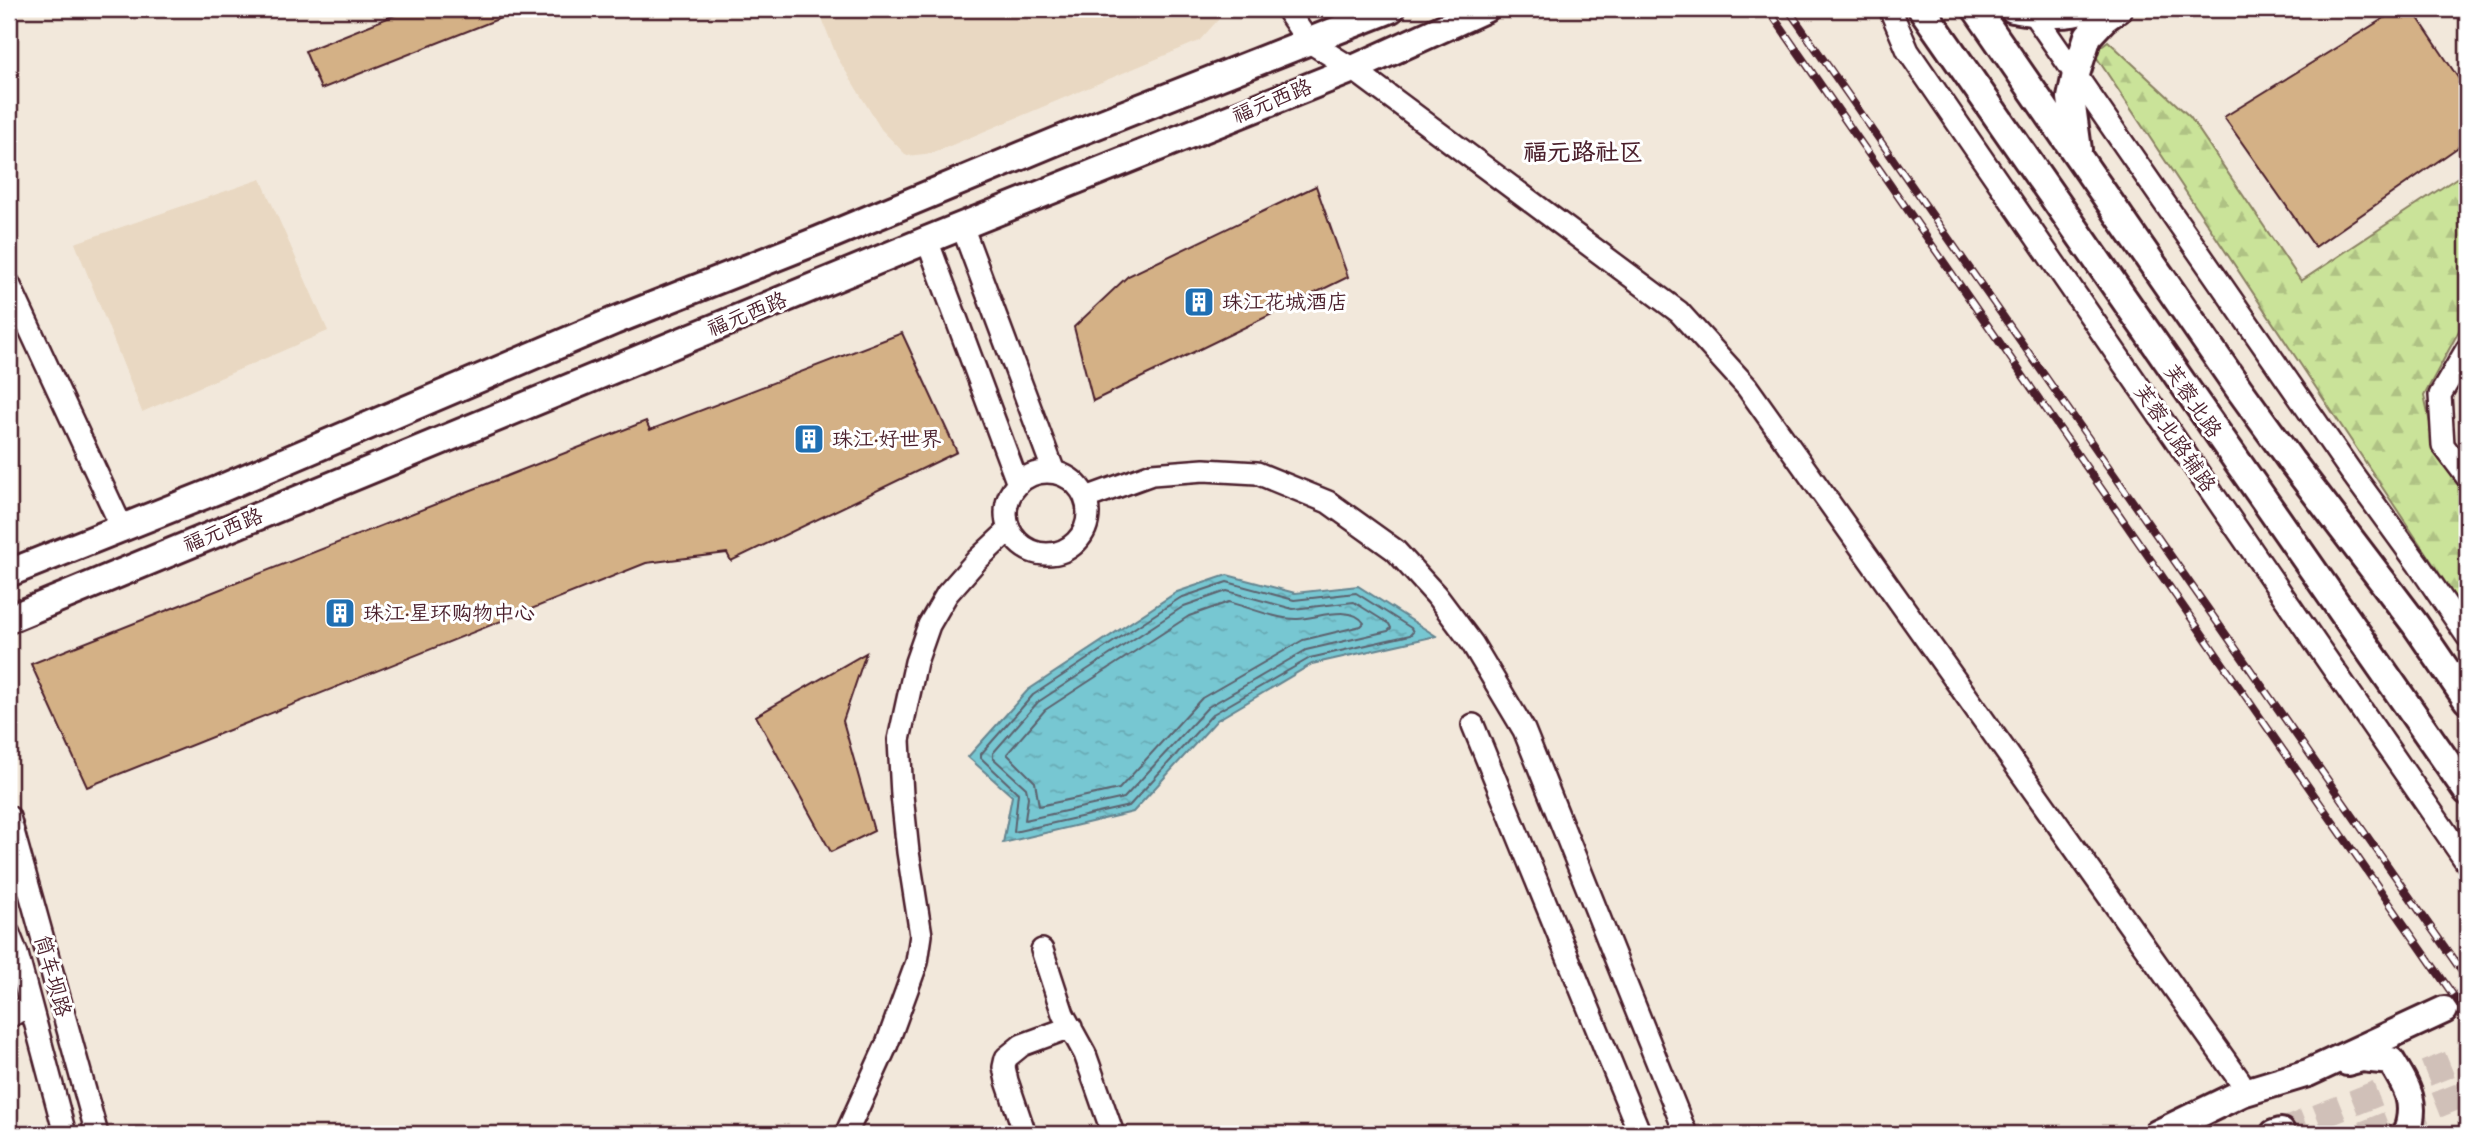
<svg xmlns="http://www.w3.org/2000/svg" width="2476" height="1143" font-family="'Patrick Hand','LXGW WenKai TC',sans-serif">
	<defs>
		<pattern id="forest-firs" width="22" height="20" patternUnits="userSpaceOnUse" patternTransform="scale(1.75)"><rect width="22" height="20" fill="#cae399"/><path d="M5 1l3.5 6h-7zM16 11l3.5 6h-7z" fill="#afc284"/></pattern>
		<pattern id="water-ripples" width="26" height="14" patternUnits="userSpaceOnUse" patternTransform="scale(1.75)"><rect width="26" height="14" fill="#77c7d2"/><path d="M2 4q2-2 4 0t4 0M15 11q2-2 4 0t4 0" fill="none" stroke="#68aab4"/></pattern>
	</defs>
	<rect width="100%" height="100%" fill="#f2e8db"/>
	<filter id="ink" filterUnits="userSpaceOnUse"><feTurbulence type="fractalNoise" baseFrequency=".0143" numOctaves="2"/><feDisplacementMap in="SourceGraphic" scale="14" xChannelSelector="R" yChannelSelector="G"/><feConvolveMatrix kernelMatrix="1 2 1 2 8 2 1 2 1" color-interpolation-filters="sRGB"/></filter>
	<g filter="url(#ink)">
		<!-- built -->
		<path fill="#e9d8c2" d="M 818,9 L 1222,9 L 1218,20 L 1199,41 L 933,153 L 907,156 L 881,129 L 837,57 Z
			M 261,179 L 328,331 L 142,412 L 75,243 Z"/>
		<!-- forest -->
		<path fill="url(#forest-firs)" stroke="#8a8162" stroke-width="2" d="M 2108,41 L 2190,117 L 2301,281 L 2467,171 L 2467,316 L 2424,396 L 2436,450 L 2467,492 L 2467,615 L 2093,52 Z"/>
		<!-- water -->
		<path fill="url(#water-ripples)" stroke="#65848f" stroke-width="2" d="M 1227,575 L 1295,593 L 1358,586 L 1436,636 L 1312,664 L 1217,720 L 1133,812 L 1003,843 L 1012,796 L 968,757 L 1028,690 L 1177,592 Z"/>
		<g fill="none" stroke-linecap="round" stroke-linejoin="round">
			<!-- shore -->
			<path stroke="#5c626e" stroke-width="2" d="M 1227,582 L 1294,600 L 1356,593 L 1411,628 L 1413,632 L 1410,635 L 1310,658 L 1213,714 L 1129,806 L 1014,832 L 1018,793 L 981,758 L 981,754 L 1033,695 L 1180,598 Z
				M 1227,591 L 1293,609 L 1354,602 L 1389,624 L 1391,628 L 1388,631 L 1306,650 L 1208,707 L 1124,798 L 1025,820 L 1028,797 L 1026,788 L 993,758 L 993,753 L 1038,702 L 1184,606 Z
				M 1229,602 C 1248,607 1278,620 1298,619 C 1317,618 1352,604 1364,623 L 1361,626 L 1303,640 L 1202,698 L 1119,789 L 1039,806 L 1035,782 L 1007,754 L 1045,710 L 1189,616 Z"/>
		</g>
		<!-- building -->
		<path fill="#d4b186" stroke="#4a1f2b" stroke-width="2" d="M 410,9 L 521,10 L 321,89 L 305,51 Z
			M 2399,9 L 2412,9 L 2467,91 L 2467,141 L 2315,247 L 2224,117 Z
			M 1316,186 L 1348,277 L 1093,401 L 1074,327 L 1128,276 Z
			M 902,333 L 957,452 L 731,561 L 727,553 L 646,563 L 87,787 L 31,664 L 646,421 L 650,430 Z
			M 866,653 L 843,721 L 874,831 L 831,852 L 756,716 Z"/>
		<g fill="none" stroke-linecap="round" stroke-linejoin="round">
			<!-- major-tunnel -->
			<path stroke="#d0c0b8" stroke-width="26" stroke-dasharray="26 13" stroke-linecap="butt" d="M 2444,1010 L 2467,999
				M 2281,1132 L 2467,1057
				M 2364,1134 L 2467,1093"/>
			<!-- minor casing -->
			<g stroke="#4a1f2b" stroke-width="26">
				<path id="minor" d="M 1286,9 L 1308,41 L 1353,69 L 1679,312 L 1747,387 L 2240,1081 L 2242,1093
					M 1890,9 L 1908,51 L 2467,863
					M 2030,9 L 2351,472 L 2418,564 L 2467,636
					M 962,226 L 1054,472
					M 927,240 L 1018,484
					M 9,284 L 123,530
					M 2467,349 L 2440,395 L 2443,445 L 2467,477
					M1006 513a41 41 0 1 1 82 0a41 41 0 1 1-82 0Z
					M 1086,498 L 1152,474 L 1204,470 L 1257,473 L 1328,502 L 1395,550 L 1436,595 L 1472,643 L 1524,730 L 1686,1134
					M 1473,725 L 1640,1134
					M 9,817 L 97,1134
					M 9,934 L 17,954 L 65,1134
					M 1042,950 L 1063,1014 L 1085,1054 L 1113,1134
					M 9,1017 L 30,1004
					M 846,1134 L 887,1044 L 917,962 L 921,935 L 908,852 L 902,795 L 899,740 L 916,662 L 929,625 L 947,594 L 977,560 L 1009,530
					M 1025,1134 L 1007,1081 L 1004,1067 L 1006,1058 L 1022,1045 L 1071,1027"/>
			</g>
			<!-- major casing -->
			<g stroke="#4a1f2b" stroke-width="32">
				<path id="major" d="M 1922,9 L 2467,791
					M 1976,9 L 2239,389 L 2291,461 L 2415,624 L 2467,700
					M 2013,9 C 2038,13 2063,18 2087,9
					M 2078,150 L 2071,98 L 2076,74 L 2088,36 L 2104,19 L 2118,9
					M 9,573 L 220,489 L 614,321 L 819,240 L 1069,136 L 1391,9
					M 9,619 L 927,240 L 1353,69 L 1485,9
					M 2347,1062 L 2362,1058 L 2391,1061 C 2407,1087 2418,1103 2406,1134
					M 2157,1134 L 2242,1093 L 2308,1073 L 2444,1010
					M 2274,1134 L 2281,1132"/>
			</g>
			<!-- minor -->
			<use href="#minor" stroke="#fff" stroke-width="21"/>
			<!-- major -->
			<use href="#major" stroke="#fff" stroke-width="26"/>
			<!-- rail casing -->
			<g stroke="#4a1f2b" stroke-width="8">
				<path id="rail" d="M 1768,9 L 2467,1015
					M 1788,9 L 2467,979"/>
			</g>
			<!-- rail -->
			<use href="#rail" stroke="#fff" stroke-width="5" stroke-dasharray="16" stroke-linecap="butt"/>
		</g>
	</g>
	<!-- icons -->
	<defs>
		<g id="building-square" transform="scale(1.575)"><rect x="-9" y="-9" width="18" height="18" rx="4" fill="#1f6fb2" stroke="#fff"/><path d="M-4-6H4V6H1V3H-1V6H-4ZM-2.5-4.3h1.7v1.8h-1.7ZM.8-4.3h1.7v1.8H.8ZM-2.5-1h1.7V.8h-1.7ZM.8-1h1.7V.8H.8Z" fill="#fff"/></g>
	</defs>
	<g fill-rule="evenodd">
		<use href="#building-square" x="1199" y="302"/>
		<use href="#building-square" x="809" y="439"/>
		<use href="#building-square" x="340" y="613"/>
	</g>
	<g text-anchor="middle" stroke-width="6" stroke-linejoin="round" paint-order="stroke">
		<!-- street labels -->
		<g font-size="21" fill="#4a1f2b" stroke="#fff">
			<text transform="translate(1272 101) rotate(-22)" y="7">福元西路</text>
			<text transform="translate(747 314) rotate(-22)" y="7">福元西路</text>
			<text transform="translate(2193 401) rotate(55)" y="7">芙蓉北路</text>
			<text transform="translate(2175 438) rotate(55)" y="7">芙蓉北路辅路</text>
			<text transform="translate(223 530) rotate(-22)" y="7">福元西路</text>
			<text transform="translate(53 976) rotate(74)" y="7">筒车坝路</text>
		</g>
		<!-- poi labels -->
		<g font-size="21" fill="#4a1f2b" stroke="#fff" text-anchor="start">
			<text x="1222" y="309">珠江花城酒店</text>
			<text x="832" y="446">珠江·好世界</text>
			<text x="363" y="620">珠江·星环购物中心</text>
		</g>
		<!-- quarter labels -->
		<g font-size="24" font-weight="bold" fill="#4a1f2b" stroke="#fff">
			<text x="1583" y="160">福元路社区</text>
		</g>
	</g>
	<!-- margin -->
	<rect width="2476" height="1143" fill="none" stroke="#fff" stroke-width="35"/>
	<rect x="18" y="18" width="2441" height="1108" fill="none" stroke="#4a1f2b" stroke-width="2.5" filter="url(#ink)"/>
</svg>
